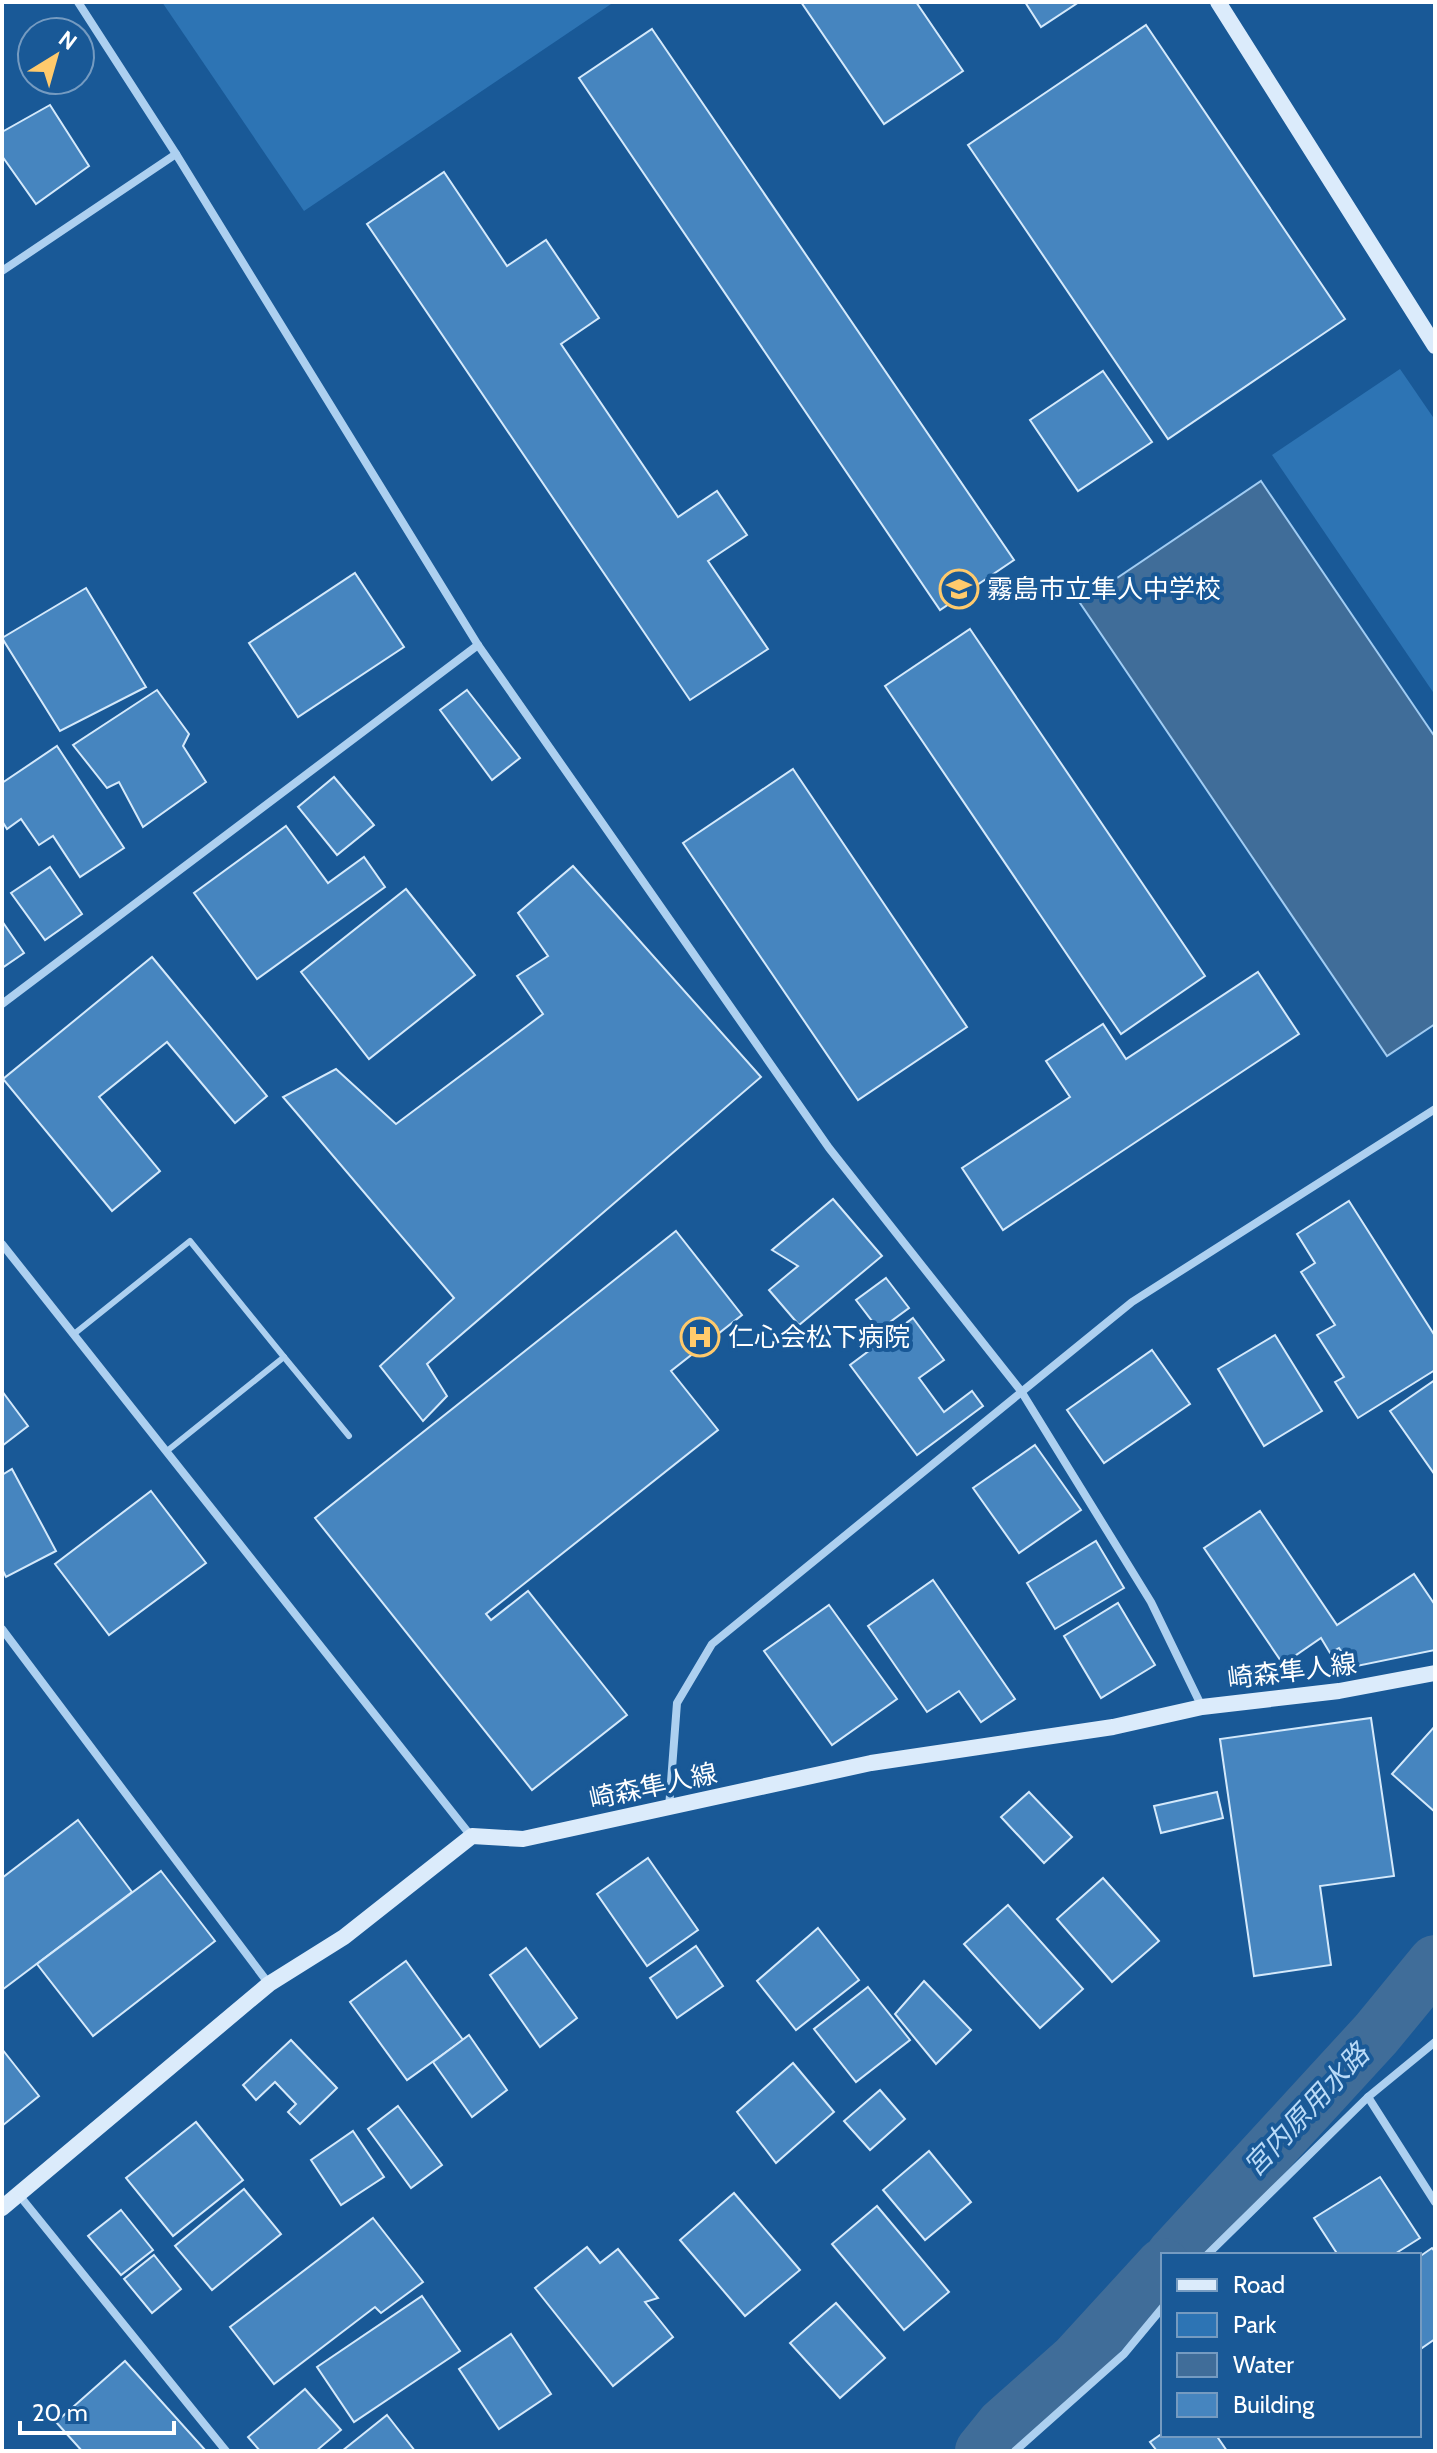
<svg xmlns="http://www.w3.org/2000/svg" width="1437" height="2453" font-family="Cabin,'Noto Sans JP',sans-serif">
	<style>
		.green { fill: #2d74b4 }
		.water { fill: #406d99; stroke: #a0ccf3; stroke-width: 2 }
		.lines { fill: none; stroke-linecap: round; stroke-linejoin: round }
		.canal { stroke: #406d99; stroke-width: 54 }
		.building { fill: #4685bf; stroke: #d4e9fb; stroke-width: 2 }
		.lane { stroke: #add0f0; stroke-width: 6 }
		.street { stroke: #add0f0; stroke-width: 8 }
		.secondary { stroke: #dbebfb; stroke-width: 16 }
		.labels { text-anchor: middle; stroke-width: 8; stroke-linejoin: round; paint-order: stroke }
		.poi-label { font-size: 26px; fill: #fff; stroke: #195997; text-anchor: start }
		.street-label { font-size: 26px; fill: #fff; stroke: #195997 }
		.water-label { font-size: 28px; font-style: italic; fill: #b9daf7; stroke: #195997 }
	</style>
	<rect width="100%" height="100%" fill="#195997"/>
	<g class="green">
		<polygon points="162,2 614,2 304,211"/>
		<polygon points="1400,369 1435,420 1435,695 1272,455"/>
	</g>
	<polygon class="water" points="1261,481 1435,737 1435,1024 1387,1056 1080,603"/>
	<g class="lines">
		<g class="canal">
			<polyline points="1173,2255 1376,2034 1435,1962"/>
			<polyline points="982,2451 1003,2425 1076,2360 1163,2265"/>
		</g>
	</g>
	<g class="building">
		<polygon points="801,2 916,2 963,71 884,124"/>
		<polygon points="1025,2 1079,2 1041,27"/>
		<polygon points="1146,25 1345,319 1168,439 968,145"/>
		<polygon points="652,29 1014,560 940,610 579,78"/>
		<polygon points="50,105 89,166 36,204 2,156 2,132"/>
		<polygon points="444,172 507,266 546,240 599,318 561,344 678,517 717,491 747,535 708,561 768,649 690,700 367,224"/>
		<polygon points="1103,371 1152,442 1078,491 1030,420"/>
		<polygon points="355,573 404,647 298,717 249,643"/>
		<polygon points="86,588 146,687 60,731 2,638"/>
		<polygon points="970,629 1205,976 1121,1034 885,686"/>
		<polygon points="157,690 189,734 183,746 206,782 143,827 119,782 107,788 73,745"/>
		<polygon points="467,690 520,758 492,780 440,710"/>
		<polygon points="57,746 124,848 80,877 53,836 39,845 21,819 7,829 2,821 2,783"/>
		<polygon points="793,769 967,1027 858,1100 683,843"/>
		<polygon points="334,777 374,825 337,855 298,807"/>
		<polygon points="286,826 328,883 364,857 385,887 257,979 194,893"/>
		<polygon points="573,866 761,1077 427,1364 447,1396 423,1421 380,1366 454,1298 283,1097 336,1069 396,1124 543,1014 517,976 548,956 518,913"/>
		<polygon points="50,867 82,914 45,940 11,893"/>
		<polygon points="406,889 475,975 369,1059 301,972"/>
		<polygon points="2,921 24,953 2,968"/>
		<polygon points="152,957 267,1096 235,1123 167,1042 99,1097 160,1171 112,1211 3,1079"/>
		<polygon points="1258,972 1299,1034 1003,1230 962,1168 1070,1097 1046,1061 1103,1024 1126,1059"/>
		<polygon points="833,1199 882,1256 799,1325 769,1290 798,1266 772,1250"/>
		<polygon points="1349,1201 1435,1336 1435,1370 1358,1418 1335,1382 1344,1377 1317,1335 1335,1325 1301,1272 1315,1263 1297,1234"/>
		<polygon points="676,1231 742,1315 671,1371 718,1430 486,1614 491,1620 528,1591 627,1715 532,1790 315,1518"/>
		<polygon points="886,1278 909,1308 879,1330 856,1300"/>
		<polygon points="913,1318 944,1360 919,1378 944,1412 972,1391 983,1406 917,1455 850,1365"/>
		<polygon points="1275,1335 1322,1411 1264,1446 1218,1369"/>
		<polygon points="1152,1350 1190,1404 1104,1463 1067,1410"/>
		<polygon points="1435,1380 1435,1475 1390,1411"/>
		<polygon points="2,1391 28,1426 2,1446"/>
		<polygon points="1035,1445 1081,1510 1019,1553 973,1488"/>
		<polygon points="12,1469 56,1551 6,1577 2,1569 2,1475"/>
		<polygon points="151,1491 206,1563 109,1635 55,1564"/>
		<polygon points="1260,1511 1337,1625 1414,1574 1435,1605 1435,1650 1352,1667 1339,1648 1330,1653 1321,1638 1283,1664 1204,1548"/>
		<polygon points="1096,1541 1124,1588 1055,1629 1027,1583"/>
		<polygon points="933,1580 1015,1699 981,1722 959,1691 927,1712 868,1626"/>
		<polygon points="1118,1603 1155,1665 1101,1698 1064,1636"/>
		<polygon points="829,1605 897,1699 832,1745 764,1651"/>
		<polygon points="1371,1718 1394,1876 1320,1886 1331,1965 1254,1976 1220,1739"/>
		<polygon points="1435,1726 1435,1812 1392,1774"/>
		<polygon points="1029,1792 1072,1837 1044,1863 1001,1817"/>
		<polygon points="1217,1792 1223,1818 1161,1833 1154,1806"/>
		<polygon points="78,1820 132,1892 2,1990 2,1878"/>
		<polygon points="648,1858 698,1930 647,1966 597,1894"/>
		<polygon points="161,1871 215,1941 93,2036 37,1964"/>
		<polygon points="1103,1878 1159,1941 1112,1982 1057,1919"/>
		<polygon points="1008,1905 1083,1989 1040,2028 964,1944"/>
		<polygon points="818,1928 859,1980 796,2030 757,1981"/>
		<polygon points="696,1946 723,1986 677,2018 650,1978"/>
		<polygon points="526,1948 577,2018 540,2047 490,1975"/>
		<polygon points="406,1961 463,2040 407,2080 350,2002"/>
		<polygon points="924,1981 971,2030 936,2064 895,2014"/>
		<polygon points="868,1987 910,2040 856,2082 814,2029"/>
		<polygon points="469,2035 507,2090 472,2117 433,2062"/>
		<polygon points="291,2040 337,2088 300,2124 288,2112 296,2104 275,2082 256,2100 243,2085"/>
		<polygon points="2,2049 39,2096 2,2126"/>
		<polygon points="793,2063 834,2112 776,2163 737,2112"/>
		<polygon points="880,2090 905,2119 870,2150 844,2121"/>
		<polygon points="398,2106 442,2165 411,2188 368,2129"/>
		<polygon points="196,2122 243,2180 173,2236 126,2178"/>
		<polygon points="353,2131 384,2177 341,2205 311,2160"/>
		<polygon points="929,2151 971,2202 925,2240 883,2190"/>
		<polygon points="1380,2177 1420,2238 1393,2255 1338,2255 1314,2218"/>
		<polygon points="244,2189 281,2234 212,2290 175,2246"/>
		<polygon points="734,2193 800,2270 745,2316 680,2240"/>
		<polygon points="877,2206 949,2292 904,2330 832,2244"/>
		<polygon points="121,2210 153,2250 121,2275 88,2236"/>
		<polygon points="373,2218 423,2282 381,2313 375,2307 274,2384 230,2327"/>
		<polygon points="587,2247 600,2263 618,2249 658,2298 645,2302 673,2337 613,2386 535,2288"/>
		<polygon points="1432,2248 1435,2252 1435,2339 1419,2350 1419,2257"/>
		<polygon points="154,2255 181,2289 152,2313 124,2279"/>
		<polygon points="422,2296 460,2351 354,2422 317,2367"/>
		<polygon points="836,2303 885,2358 840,2398 790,2343"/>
		<polygon points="511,2334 551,2394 499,2429 459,2369"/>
		<polygon points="125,2361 206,2451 82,2451 56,2422"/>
		<polygon points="305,2389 341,2430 316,2451 260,2451 248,2437"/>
		<polygon points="387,2415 415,2451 342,2451"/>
		<polygon points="1163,2433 1163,2435 1216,2435 1227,2451 1157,2451 1150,2442"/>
	</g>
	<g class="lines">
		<g class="lane">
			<polyline points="74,1334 190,1241 284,1357 167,1451"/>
			<polyline points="284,1357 349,1436"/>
		</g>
		<g class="street">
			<polyline points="78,2 176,154 478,645 829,1148 1021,1391 1151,1602 1202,1707"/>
			<polyline points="2,271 176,154"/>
			<polyline points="2,1004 478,645"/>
			<polyline points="2,1244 471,1836"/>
			<polyline points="2,1629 269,1984"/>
			<polyline points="669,1808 677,1703 712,1644 1132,1302 1435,1109"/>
			<polyline points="1368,2097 1435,2202"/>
			<polyline points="19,2195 226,2451"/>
			<polyline points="1207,2255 1368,2097 1435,2042"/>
			<polyline points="1015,2451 1124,2354 1163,2307"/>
		</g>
		<g class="secondary">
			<polyline points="1218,2 1435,346"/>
			<polyline points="2,2208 269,1984 344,1937 472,1836 523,1839 871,1763 1113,1727 1202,1707 1339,1691 1435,1673"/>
		</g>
	</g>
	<defs>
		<symbol id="school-ring" viewBox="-11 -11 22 22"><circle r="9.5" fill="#195997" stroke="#ffca6c" stroke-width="1.5"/><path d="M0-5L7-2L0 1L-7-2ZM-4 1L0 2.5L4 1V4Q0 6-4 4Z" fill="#ffca6c"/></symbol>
		<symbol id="hospital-ring" viewBox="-11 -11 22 22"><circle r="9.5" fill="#195997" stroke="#ffca6c" stroke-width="1.5"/><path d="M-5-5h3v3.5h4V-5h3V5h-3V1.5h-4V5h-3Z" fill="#ffca6c"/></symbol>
	</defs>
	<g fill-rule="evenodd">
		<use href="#school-ring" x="937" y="567" width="44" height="44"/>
		<use href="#hospital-ring" x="678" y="1315" width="44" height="44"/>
	</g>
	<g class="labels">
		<g class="poi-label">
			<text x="987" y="598">霧島市立隼人中学校</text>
			<text x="728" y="1346">仁心会松下病院</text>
		</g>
		<g class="street-label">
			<text transform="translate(1292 1671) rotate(-7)" y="9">崎森隼人線</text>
			<text transform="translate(653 1786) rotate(-12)" y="9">崎森隼人線</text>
		</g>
		<g class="water-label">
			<text transform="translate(1306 2110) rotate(-47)" y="10">宮内原用水路</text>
		</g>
	</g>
	<rect width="1437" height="2453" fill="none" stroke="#ffffff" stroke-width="8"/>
	<rect x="1161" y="2253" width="260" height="184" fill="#195997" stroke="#759bc1" stroke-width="2"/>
	<rect x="1177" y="2279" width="40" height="12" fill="#dbebfb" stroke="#759bc1" stroke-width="2"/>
	<text x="1233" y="2293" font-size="24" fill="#ffffff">Road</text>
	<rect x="1177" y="2313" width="40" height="24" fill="#2d74b4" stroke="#759bc1" stroke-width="2"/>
	<text x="1233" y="2333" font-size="24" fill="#ffffff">Park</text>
	<rect x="1177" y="2353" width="40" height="24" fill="#406d99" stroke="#759bc1" stroke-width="2"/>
	<text x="1233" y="2373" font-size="24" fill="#ffffff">Water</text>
	<rect x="1177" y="2393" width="40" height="24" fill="#4685bf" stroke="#759bc1" stroke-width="2"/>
	<text x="1233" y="2413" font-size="24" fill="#ffffff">Building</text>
	<g transform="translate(56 56) rotate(37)"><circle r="38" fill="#195997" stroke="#759bc1" stroke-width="2"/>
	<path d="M0-6L14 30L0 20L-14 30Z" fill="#ffca6c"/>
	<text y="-12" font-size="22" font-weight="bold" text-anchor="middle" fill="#ffffff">N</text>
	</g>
	<path d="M20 2421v12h154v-12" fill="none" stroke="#ffffff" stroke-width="4"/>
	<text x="32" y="2421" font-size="24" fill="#ffffff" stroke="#195997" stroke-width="6" paint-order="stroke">20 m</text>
</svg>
